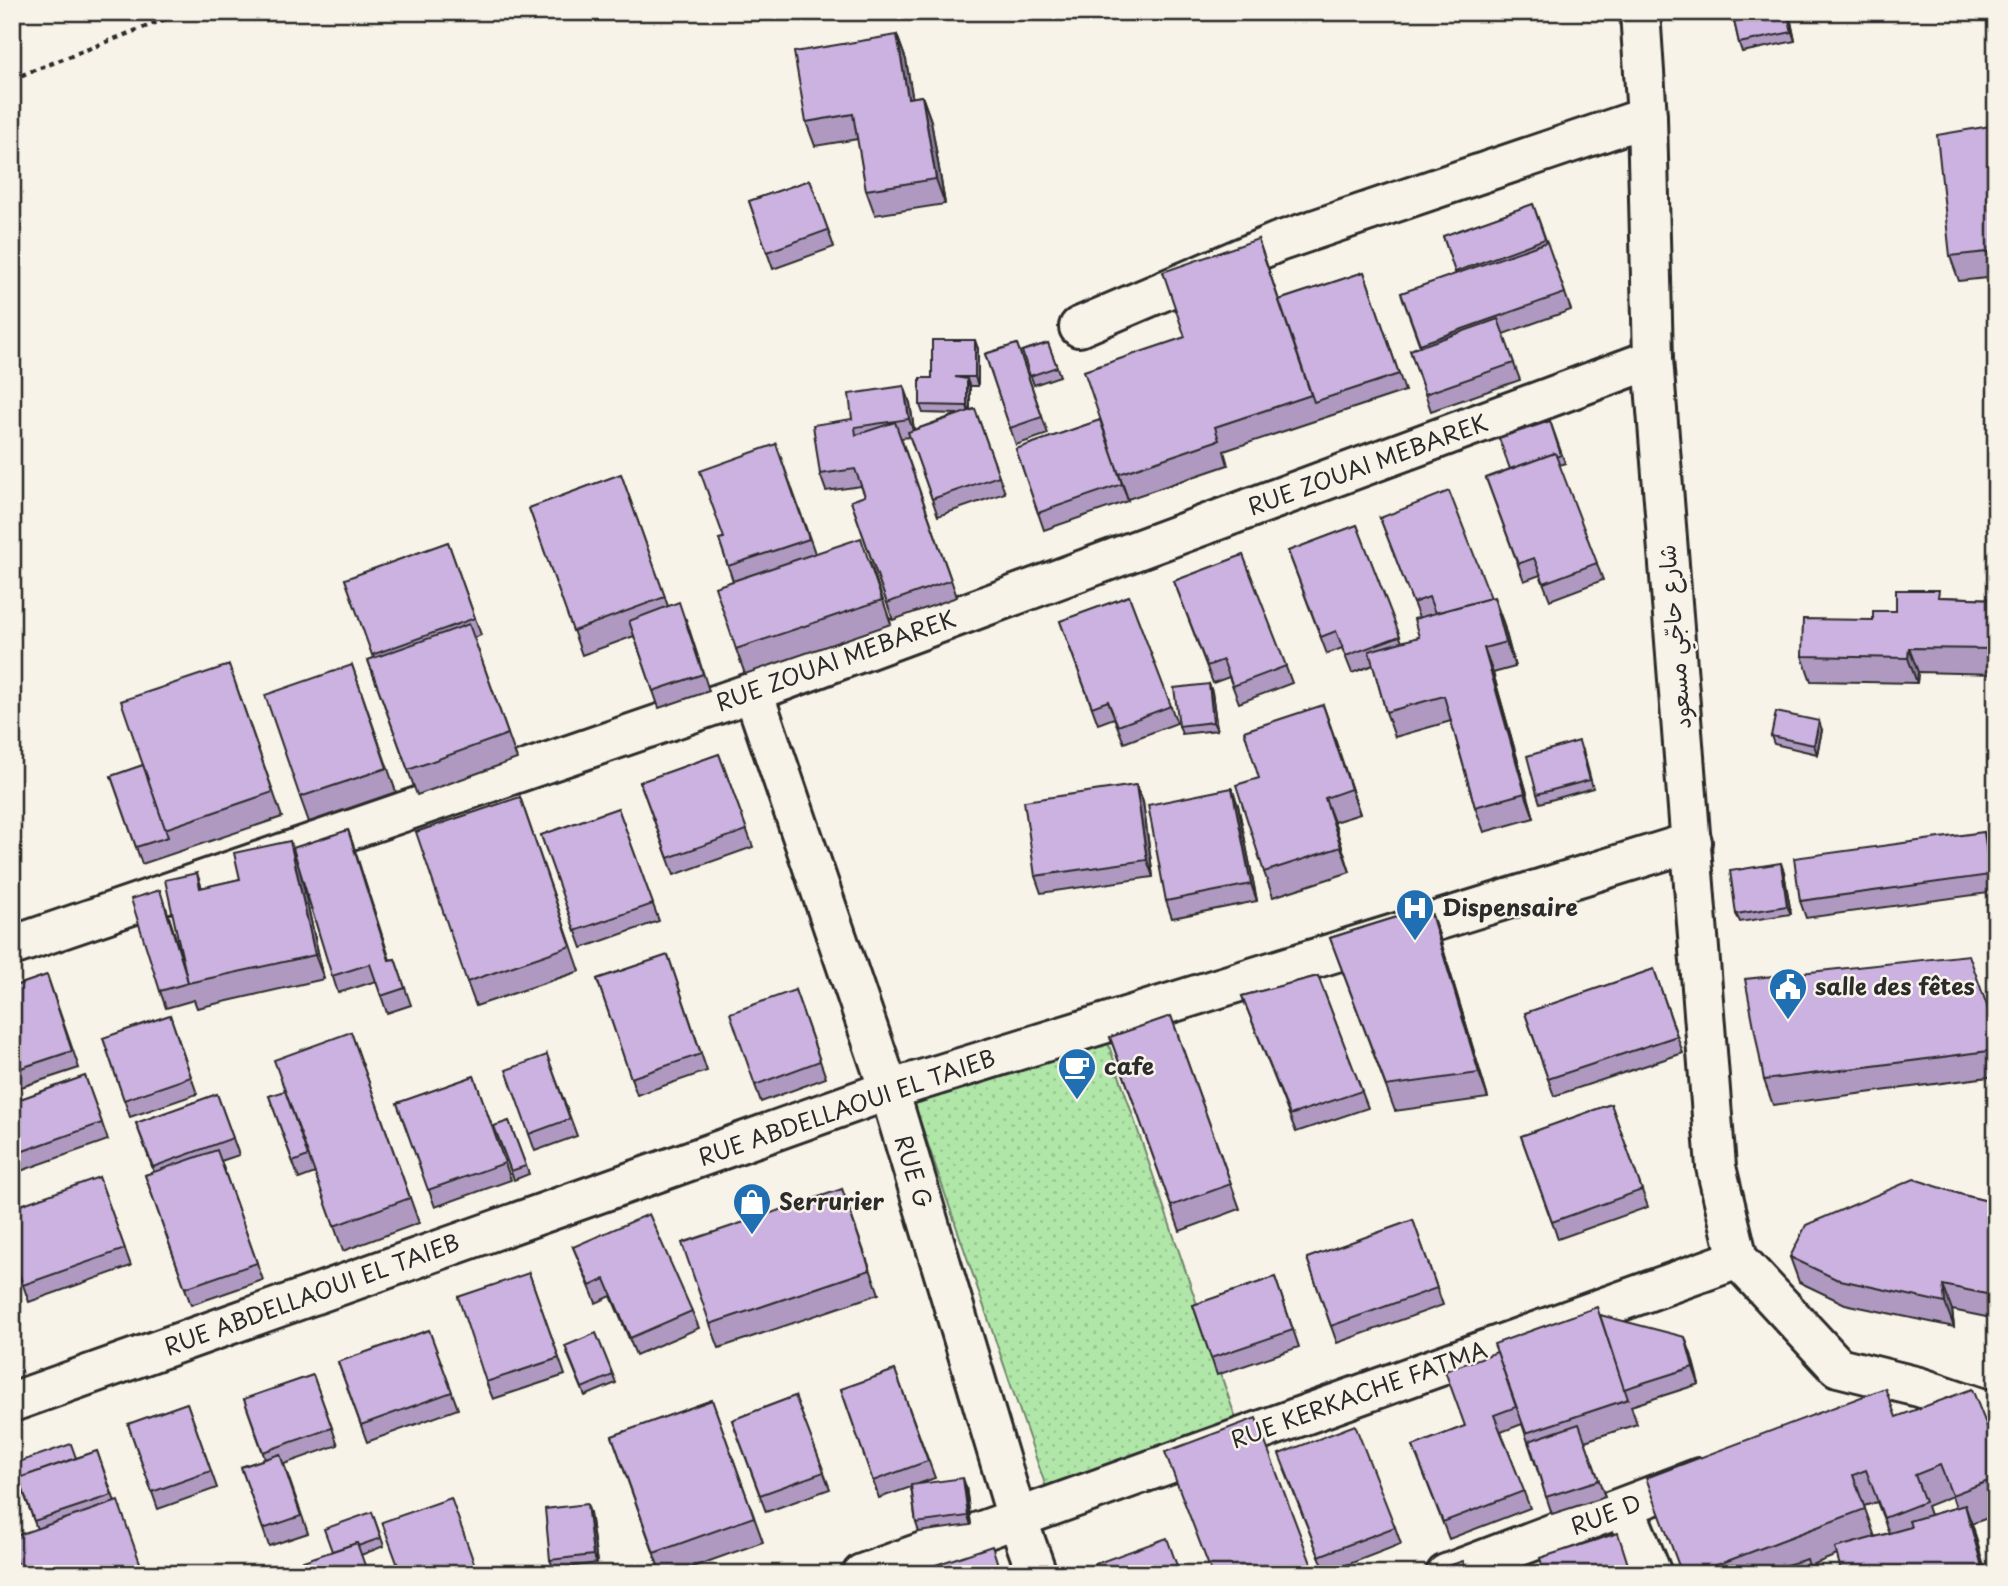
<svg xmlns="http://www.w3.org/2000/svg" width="2008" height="1586" font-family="'Playpen Sans','Playpen Sans Arabic',sans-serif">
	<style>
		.grass { fill: url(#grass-dots); stroke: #6e886a; stroke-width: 2 }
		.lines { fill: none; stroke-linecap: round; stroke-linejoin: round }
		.street-casing { stroke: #2b2b2b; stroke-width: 44 }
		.secondary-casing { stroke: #2b2b2b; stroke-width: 44 }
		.path { stroke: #2b2b2b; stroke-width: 4.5; stroke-dasharray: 5 5; stroke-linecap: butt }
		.street { stroke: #f7f3e8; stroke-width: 38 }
		.secondary { stroke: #f7f3e8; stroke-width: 38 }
		.wall { fill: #af99c1; stroke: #2b2b2b; stroke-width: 2; fill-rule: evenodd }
		.shaded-wall { fill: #8e7d9d; stroke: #2b2b2b; stroke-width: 2 }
		.building { fill: #cbb2e0; stroke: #2b2b2b; stroke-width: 2 }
		.labels { text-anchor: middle; stroke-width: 5; stroke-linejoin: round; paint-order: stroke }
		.street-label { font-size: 23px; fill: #2b2b2b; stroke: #f7f3e8 }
		.poi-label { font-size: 23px; font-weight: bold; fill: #2b2b2b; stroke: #f7f3e8; text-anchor: start }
	</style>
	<defs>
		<pattern id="grass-dots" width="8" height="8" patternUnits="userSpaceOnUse" patternTransform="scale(1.75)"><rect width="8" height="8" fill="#b1e6a9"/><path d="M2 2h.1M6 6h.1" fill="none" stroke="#98c592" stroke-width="1.8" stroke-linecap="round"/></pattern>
	</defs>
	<rect width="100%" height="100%" fill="#f7f3e8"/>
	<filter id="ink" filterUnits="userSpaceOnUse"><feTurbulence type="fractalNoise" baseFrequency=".0143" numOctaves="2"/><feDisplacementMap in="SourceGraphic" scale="14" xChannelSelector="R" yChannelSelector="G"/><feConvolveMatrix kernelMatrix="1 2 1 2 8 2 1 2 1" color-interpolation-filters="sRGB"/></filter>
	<g filter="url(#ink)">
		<polygon class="grass" points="1105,1034 1238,1425 1047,1490 910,1092"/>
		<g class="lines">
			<defs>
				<g id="street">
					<polyline points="1079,327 1278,242 1647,117"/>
					<polyline points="753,692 889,1090 1017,1518 1037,1574"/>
					<polyline points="12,946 753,692 1653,359"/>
					<polyline points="1625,1508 1652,1574"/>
					<polyline points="862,1574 1738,1259"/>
					<polyline points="1446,1574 1699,1478"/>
				</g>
				<g id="secondary">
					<polyline points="1640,12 1647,117 1653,359 1716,1167 1738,1259 1838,1367 1919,1387 1996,1413"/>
					<polyline points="12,1402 889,1090 1692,842"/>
				</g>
			</defs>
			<use href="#street" class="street-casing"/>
			<use href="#secondary" class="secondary-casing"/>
			<polyline class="path" points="12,79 183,12"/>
			<use href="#street" class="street"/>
			<use href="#secondary" class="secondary"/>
		</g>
		<g class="wall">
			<polygon points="1732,12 1789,12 1795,41 1742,52 1739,43"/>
			<polygon points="897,35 906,60 912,98 922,96 931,121 945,204 875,215 866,190 858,139 815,146 806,122"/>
			<polygon points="1996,125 1996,277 1959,281 1950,256"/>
			<polygon points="810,180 834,247 773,269 749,201"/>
			<polygon points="1533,204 1571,310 1503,334 1520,380 1431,411 1410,350 1420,346 1401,293 1456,274 1443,236"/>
			<polygon points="1258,239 1279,300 1364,272 1405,391 1224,451 1228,465 1128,499 1119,474 1185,337"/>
			<polygon points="1048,343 1060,376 1034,385 1022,351"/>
			<polygon points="1017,344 1048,434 1016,445 985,354"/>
			<polygon points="978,349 978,386 970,386 970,410 975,409 1005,493 938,516 910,437 901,438 957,597 893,620 851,501 865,496 861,486 826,491 820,474 852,419 904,386 910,403 914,430 958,414 923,413 920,405"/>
			<polygon points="1100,420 1128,501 1044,530 1016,449"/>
			<polygon points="1550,421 1565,463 1559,465 1603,580 1550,600 1540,575 1524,581 1486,478 1510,469"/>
			<polygon points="776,444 815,553 870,562 891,624 745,674 736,649 733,581 719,539 724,538"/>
			<polygon points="621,474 668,606 686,619 709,691 659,708 634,636 582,655 529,508"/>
			<polygon points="1380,518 1491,598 1503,622 1515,667 1493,673 1534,818 1484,832 1475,807 1451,721 1395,737 1386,712 1373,665 1352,673 1342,648 1327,654 1288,551 1357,525 1402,642 1419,637 1419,618"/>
			<polygon points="448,542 481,635 474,638 517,759 417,795 368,660 374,658 345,579"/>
			<polygon points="1243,555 1292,683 1239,703 1229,677 1213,683 1174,581"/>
			<polygon points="1129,596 1177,723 1124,743 1114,718 1098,724 1060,621"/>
			<polygon points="1942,597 1996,599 1996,674 1918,672 1917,683 1811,681 1802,656 1873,620 1896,611"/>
			<polygon points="229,665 282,817 142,864 111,776 143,765"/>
			<polygon points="352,665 396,792 309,822 300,797"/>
			<polygon points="1209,684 1212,692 1217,730 1182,734 1179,726"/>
			<polygon points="1323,705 1360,814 1334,822 1350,872 1273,897 1264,872 1259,778"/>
			<polygon points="1822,730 1817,754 1774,744 1771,736"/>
			<polygon points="1583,750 1593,788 1540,803 1537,794"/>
			<polygon points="719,754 753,847 674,875 640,782"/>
			<polygon points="1136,785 1143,802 1153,877 1041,893 1035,876"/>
			<polygon points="520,797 580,971 476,1006 467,982"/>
			<polygon points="1238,805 1257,901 1172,918 1166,901"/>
			<polygon points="618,808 659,921 582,948 541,835"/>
			<polygon points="348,830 390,960 395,959 411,1005 387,1013 376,981 338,993 301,876 324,979 197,1008 194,1000 166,1008 160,991 166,907 184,964 197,873 202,888 240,879 293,851"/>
			<polygon points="1984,832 1990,849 1996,892 1806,918 1800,901"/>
			<polygon points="1784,872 1791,914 1740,922 1736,914"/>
			<polygon points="1429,907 1438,932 1488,1098 1395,1111 1330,938"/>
			<polygon points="668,955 707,1071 637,1095 597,979"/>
			<polygon points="1654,969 1683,1053 1554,1096 1525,1013"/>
			<polygon points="47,975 79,1068 12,1090 12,987"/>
			<polygon points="1318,976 1368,1108 1296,1132 1242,996"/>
			<polygon points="795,990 826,1078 761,1102 755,1085"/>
			<polygon points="170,1015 197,1094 130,1117 103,1038"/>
			<polygon points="1171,1016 1240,1209 1180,1231 1110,1037"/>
			<polygon points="1996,1030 1996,1076 1773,1105 1764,1080"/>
			<polygon points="351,1032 419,1223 343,1251 315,1173 299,1179 269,1096 285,1091"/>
			<polygon points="547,1055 577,1136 535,1151 529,1134"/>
			<polygon points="85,1076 108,1140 15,1173 12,1165 12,1102"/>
			<polygon points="474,1076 511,1180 435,1207 397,1103"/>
			<polygon points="217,1094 239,1155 221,1161 263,1280 191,1305 145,1175 154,1172 136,1123"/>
			<polygon points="1611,1104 1648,1207 1558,1239 1521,1136"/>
			<polygon points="509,1121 529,1174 514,1180 494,1126"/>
			<polygon points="99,1177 131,1266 29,1302 12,1254"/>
			<polygon points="842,1189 879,1294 719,1348 710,1324"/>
			<polygon points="1963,1195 1996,1203 1996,1319 1952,1310 1954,1327 1845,1304 1799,1282 1790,1257"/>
			<polygon points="1413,1220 1443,1305 1337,1343 1307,1258"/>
			<polygon points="573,1247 692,1311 699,1328 636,1355 611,1296 596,1303"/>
			<polygon points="529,1273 565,1375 493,1399 486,1382"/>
			<polygon points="1275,1277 1299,1347 1217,1375 1193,1305"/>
			<polygon points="1600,1315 1691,1354 1699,1384 1631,1406 1637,1424 1585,1441 1605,1497 1552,1514 1522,1424 1501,1432 1530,1508 1449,1539 1413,1446 1465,1426"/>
			<polygon points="429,1330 458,1409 367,1442 338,1362"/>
			<polygon points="568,1355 613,1375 616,1383 585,1396"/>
			<polygon points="895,1370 935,1478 918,1484 966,1487 971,1525 919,1532 916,1523 911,1487 879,1498 841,1389"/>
			<polygon points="313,1375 338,1445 284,1464 308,1533 269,1546 241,1467 265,1459 244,1399"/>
			<polygon points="795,1396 830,1489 766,1512 732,1420"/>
			<polygon points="712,1400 763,1542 673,1574 661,1574 612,1436"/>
			<polygon points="187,1403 217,1488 158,1509 128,1424"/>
			<path d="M 1896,1417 L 1996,1449 L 1996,1515 L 1971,1524 L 1974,1530 L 1837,1555 L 1809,1566 L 1812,1574 L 1681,1574 ZM 1952,1496 L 1956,1508 L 1930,1515 L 1927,1506 ZM 1877,1502 L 1889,1533 L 1875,1537 L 1864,1506 Z"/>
			<polygon points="97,1451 115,1502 37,1529 13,1464 76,1458"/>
			<polygon points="1285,1471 1395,1527 1401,1544 1326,1573"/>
			<polygon points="372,1512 384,1546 361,1555 332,1551"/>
			<polygon points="590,1513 597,1563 554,1569 550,1560"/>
		</g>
		<g class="shaded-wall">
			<polygon points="1787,12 1789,12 1795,41 1792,32"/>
			<polygon points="897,35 906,60 917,123 908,98"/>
			<polygon points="922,96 931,121 945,204 936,179"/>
			<polygon points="975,340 978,349 978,386 975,377"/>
			<polygon points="967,379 970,388 970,415 967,406"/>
			<polygon points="904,386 910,403 915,436 909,419"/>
			<polygon points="1494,597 1503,622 1515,667 1506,642"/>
			<polygon points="1484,648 1493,673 1534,818 1525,793"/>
			<polygon points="1909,648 1918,672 1917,683 1908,658"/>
			<polygon points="1209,684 1212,692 1217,730 1213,722"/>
			<polygon points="1323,705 1332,730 1360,814 1351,789"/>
			<polygon points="1819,721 1822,730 1817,754 1814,745"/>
			<polygon points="1136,785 1143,802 1153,877 1147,860"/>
			<polygon points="1232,788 1238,805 1257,901 1251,884"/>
			<polygon points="1325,798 1334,822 1350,872 1341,847"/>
			<polygon points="348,830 354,847 395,977 389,960"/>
			<polygon points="1984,832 1990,849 1996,890 1990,875"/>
			<polygon points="290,841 299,866 324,979 315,955"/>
			<polygon points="1781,863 1784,872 1791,914 1787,906"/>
			<polygon points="1429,907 1438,932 1488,1098 1479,1073"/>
			<polygon points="1943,1285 1952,1310 1954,1327 1945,1303"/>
			<polygon points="1685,1337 1691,1354 1699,1384 1693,1367"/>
			<polygon points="963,1478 966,1487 971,1525 968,1516"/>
			<polygon points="587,1504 590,1513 597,1563 593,1555"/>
			<polygon points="1965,1505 1974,1530 1986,1574 1984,1574"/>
		</g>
		<g class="building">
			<polygon points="1732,12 1787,12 1792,32 1739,43"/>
			<polygon points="897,35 908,98 922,96 936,179 866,190 853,114 806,122 794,52"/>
			<polygon points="1996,125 1996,251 1950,256 1937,135"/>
			<polygon points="810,180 828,230 767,252 749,201"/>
			<polygon points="1533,204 1545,239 1455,272 1443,236"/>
			<polygon points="1258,239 1311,395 1215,427 1219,440 1119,474 1084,371 1185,337 1163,272"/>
			<polygon points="1547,242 1565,293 1420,344 1401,293"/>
			<polygon points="1364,272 1399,374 1314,402 1279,300"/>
			<polygon points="1498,319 1514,363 1425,394 1410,350"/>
			<polygon points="932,340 975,340 975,377 955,377 967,379 967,406 920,405 920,378 932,378"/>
			<polygon points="1048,343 1057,367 1030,376 1022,351"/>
			<polygon points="1017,344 1042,417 1010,428 985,354"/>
			<polygon points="904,386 909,419 855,427 856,435 895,422 951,580 887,603 851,501 865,496 855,469 820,474 813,425 852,419 849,394"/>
			<polygon points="975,409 999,476 932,499 908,432"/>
			<polygon points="1100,420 1122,484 1038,513 1016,449"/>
			<polygon points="1550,421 1561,455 1556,457 1555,453 1510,469 1499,438"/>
			<polygon points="776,444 809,539 728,566 719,539 724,538 700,471"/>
			<polygon points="1555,453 1597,563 1544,583 1534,558 1518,564 1486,478"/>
			<polygon points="621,474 665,597 573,631 529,508"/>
			<polygon points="1449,491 1491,598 1435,613 1429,597 1413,603 1380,518"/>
			<polygon points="1357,525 1400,636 1346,656 1336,631 1321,637 1288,551"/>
			<polygon points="861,538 882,600 736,649 715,587"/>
			<polygon points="448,542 475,618 372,655 345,579"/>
			<polygon points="1243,555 1286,666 1233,686 1223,660 1207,666 1174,581"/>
			<polygon points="1896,590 1939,590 1938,597 1996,599 1996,649 1909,648 1908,658 1802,656 1803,619 1873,620 1873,611 1896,611"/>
			<polygon points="1129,596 1171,706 1118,726 1108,701 1092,707 1060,621"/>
			<polygon points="1494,597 1506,642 1484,648 1525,793 1475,807 1444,696 1386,712 1369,651 1419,637 1414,619"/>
			<polygon points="679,602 703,674 653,691 629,621"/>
			<polygon points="469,624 508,734 408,770 368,660"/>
			<polygon points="229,665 273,792 165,829 121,701"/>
			<polygon points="352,665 387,768 300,797 265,695"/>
			<polygon points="1209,684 1213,722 1179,726 1174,688"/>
			<polygon points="1323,705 1351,789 1325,798 1341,847 1264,872 1236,785 1259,778 1244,731"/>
			<polygon points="1776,712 1819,721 1814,745 1771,736"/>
			<polygon points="1579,741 1590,780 1537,794 1527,756"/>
			<polygon points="719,754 747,830 668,858 640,782"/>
			<polygon points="143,765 168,837 136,847 111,776"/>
			<polygon points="1136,785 1147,860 1035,876 1024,801"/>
			<polygon points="1232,788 1251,884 1166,901 1148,805"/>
			<polygon points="520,797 571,946 467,982 416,832"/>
			<polygon points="618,808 653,904 575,931 541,835"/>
			<polygon points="348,830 389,960 395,959 405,988 381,996 370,964 332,976 293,848"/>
			<polygon points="1984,832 1990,875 1800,901 1794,858"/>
			<polygon points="290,841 315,955 188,983 165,880 197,873 200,888 240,879 234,853"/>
			<polygon points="1781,863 1787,906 1736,914 1730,871"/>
			<polygon points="160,890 185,971 188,983 160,991 131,899"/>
			<polygon points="1429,907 1479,1073 1386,1086 1330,938"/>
			<polygon points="668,955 701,1054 631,1078 597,979"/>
			<polygon points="1969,955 1996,1031 1996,1050 1764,1080 1745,979"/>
			<polygon points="1654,969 1677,1036 1548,1079 1525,1013"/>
			<polygon points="47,975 72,1051 12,1071 12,987"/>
			<polygon points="1318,976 1362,1091 1290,1115 1242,996"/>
			<polygon points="795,990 820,1061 755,1085 730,1013"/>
			<polygon points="170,1015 191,1077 124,1100 103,1038"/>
			<polygon points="1171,1016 1231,1184 1171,1206 1110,1037"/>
			<polygon points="351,1032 410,1198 334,1226 274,1060"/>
			<polygon points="547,1055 570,1119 529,1134 506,1070"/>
			<polygon points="85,1076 102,1123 12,1155 12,1102"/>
			<polygon points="474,1076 505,1163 428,1190 397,1103"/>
			<polygon points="285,1091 308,1156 293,1162 269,1096"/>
			<polygon points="217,1094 233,1138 153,1167 136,1123"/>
			<polygon points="1611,1104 1642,1190 1552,1222 1521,1136"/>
			<polygon points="509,1121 526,1166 511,1171 494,1126"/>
			<polygon points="217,1150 257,1263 185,1288 145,1175"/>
			<polygon points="99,1177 125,1249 23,1285 12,1254 12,1208"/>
			<polygon points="1914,1179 1963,1195 1996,1203 1996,1296 1943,1285 1945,1303 1836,1279 1790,1257 1806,1225"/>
			<polygon points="842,1189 870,1270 710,1324 682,1243"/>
			<polygon points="649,1214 692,1311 630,1338 605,1279 590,1286 573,1247"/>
			<polygon points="1413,1220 1437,1288 1331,1326 1307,1258"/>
			<polygon points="529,1273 559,1358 486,1382 458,1297"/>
			<polygon points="1275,1277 1293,1330 1211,1358 1193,1305"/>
			<polygon points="1597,1307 1628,1399 1526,1433 1494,1344"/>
			<polygon points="1600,1315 1685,1337 1693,1367 1624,1389"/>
			<polygon points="429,1330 452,1392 361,1425 338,1362"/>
			<polygon points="596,1333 613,1375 582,1388 565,1346"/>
			<polygon points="1497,1352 1516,1407 1494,1415 1524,1491 1443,1522 1413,1446 1465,1426 1445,1371"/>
			<polygon points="895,1370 928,1461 873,1481 841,1389"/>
			<polygon points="313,1375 332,1428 263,1452 244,1399"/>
			<polygon points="1885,1388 1896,1417 1972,1389 1996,1449 1996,1478 1952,1495 1940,1465 1915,1475 1925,1502 1884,1518 1866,1470 1853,1475 1865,1509 1693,1574 1682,1574 1646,1478"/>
			<polygon points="795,1396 824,1472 760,1495 732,1420"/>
			<polygon points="712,1400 754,1517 654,1553 612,1436"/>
			<polygon points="187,1403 211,1471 152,1492 128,1424"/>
			<polygon points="1256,1418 1315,1574 1212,1574 1165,1452"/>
			<polygon points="1579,1424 1599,1480 1546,1497 1529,1441"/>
			<polygon points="1355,1425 1395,1527 1319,1556 1279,1454"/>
			<polygon points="71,1444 76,1458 19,1478 22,1486 21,1486 13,1464"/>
			<polygon points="97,1451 112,1495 34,1521 19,1478"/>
			<polygon points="280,1454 301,1516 263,1529 241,1467"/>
			<polygon points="963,1478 968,1516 916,1523 911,1485"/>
			<polygon points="451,1498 478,1574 401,1574 382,1522"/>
			<polygon points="118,1501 144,1574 21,1574 12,1549 12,1537"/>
			<polygon points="587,1504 593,1555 550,1560 545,1509"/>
			<polygon points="1965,1505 1984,1574 1842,1574 1835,1548 1911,1527 1909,1521"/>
			<polygon points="372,1512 381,1538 358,1546 357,1543 332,1551 324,1529"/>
			<polygon points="1618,1533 1631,1574 1545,1574 1540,1558"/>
			<polygon points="1167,1538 1180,1574 1098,1574 1095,1564"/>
			<polygon points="357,1543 368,1574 288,1574 285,1567"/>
			<polygon points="992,1546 1001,1574 909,1574"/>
			<polygon points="1807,1559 1811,1574 1755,1574"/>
			<polygon points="1463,1561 1467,1574 1424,1574"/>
			<polygon points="868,1570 870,1574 857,1574"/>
		</g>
	</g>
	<defs>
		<symbol id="hospital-pin" viewBox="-11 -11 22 30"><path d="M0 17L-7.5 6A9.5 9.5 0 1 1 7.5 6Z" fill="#1f6fb2" stroke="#f7f3e8"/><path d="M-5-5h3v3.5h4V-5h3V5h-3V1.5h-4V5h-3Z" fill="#fff"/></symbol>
		<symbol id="civic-pin" viewBox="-11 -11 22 30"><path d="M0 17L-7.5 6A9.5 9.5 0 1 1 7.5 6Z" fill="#1f6fb2" stroke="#f7f3e8"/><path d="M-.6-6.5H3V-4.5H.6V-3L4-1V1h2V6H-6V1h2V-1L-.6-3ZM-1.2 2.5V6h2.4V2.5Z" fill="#fff"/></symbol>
		<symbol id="cafe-pin" viewBox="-11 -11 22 30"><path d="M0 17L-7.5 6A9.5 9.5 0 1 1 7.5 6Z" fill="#1f6fb2" stroke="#f7f3e8"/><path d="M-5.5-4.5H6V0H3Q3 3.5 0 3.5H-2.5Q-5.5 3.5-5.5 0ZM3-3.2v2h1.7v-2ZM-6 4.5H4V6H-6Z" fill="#fff"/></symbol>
		<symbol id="shop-pin" viewBox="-11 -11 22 30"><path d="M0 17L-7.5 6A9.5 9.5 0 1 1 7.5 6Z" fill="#1f6fb2" stroke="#f7f3e8"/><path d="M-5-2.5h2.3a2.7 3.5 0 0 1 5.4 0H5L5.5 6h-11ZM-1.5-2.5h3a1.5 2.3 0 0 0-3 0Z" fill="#fff"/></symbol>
	</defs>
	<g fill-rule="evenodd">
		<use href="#hospital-pin" x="1393" y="886" width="44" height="60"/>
		<use href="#civic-pin" x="1766" y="965" width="44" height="60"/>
		<use href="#cafe-pin" x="1055" y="1045" width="44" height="60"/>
		<use href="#shop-pin" x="730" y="1180" width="44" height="60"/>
	</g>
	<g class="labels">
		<g class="street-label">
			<text transform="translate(1368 465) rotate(-20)" y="8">RUE ZOUAI MEBAREK</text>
			<text transform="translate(1675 637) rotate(-95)" y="8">شارع حاجّي مسعود</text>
			<text transform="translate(836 661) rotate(-20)" y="8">RUE ZOUAI MEBAREK</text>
			<text transform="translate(847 1108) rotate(-19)" y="8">RUE ABDELLAOUI EL TAIEB</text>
			<text transform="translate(913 1172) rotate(73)" y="8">RUE G</text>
			<text transform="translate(312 1295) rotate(-20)" y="8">RUE ABDELLAOUI EL TAIEB</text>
			<text transform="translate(1359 1395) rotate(-20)" y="8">RUE KERKACHE FATMA</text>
			<text transform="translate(1606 1515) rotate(-21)" y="8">RUE D</text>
		</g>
		<g class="poi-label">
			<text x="1442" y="916">Dispensaire</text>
			<text x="1815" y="995">salle des fêtes</text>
			<text x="1104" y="1075">cafe</text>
			<text x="779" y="1210">Serrurier</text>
		</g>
	</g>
	<rect width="2008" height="1586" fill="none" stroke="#f7f3e8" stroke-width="42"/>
	<rect x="21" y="21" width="1966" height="1544" fill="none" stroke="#2b2b2b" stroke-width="2.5" filter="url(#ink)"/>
</svg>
